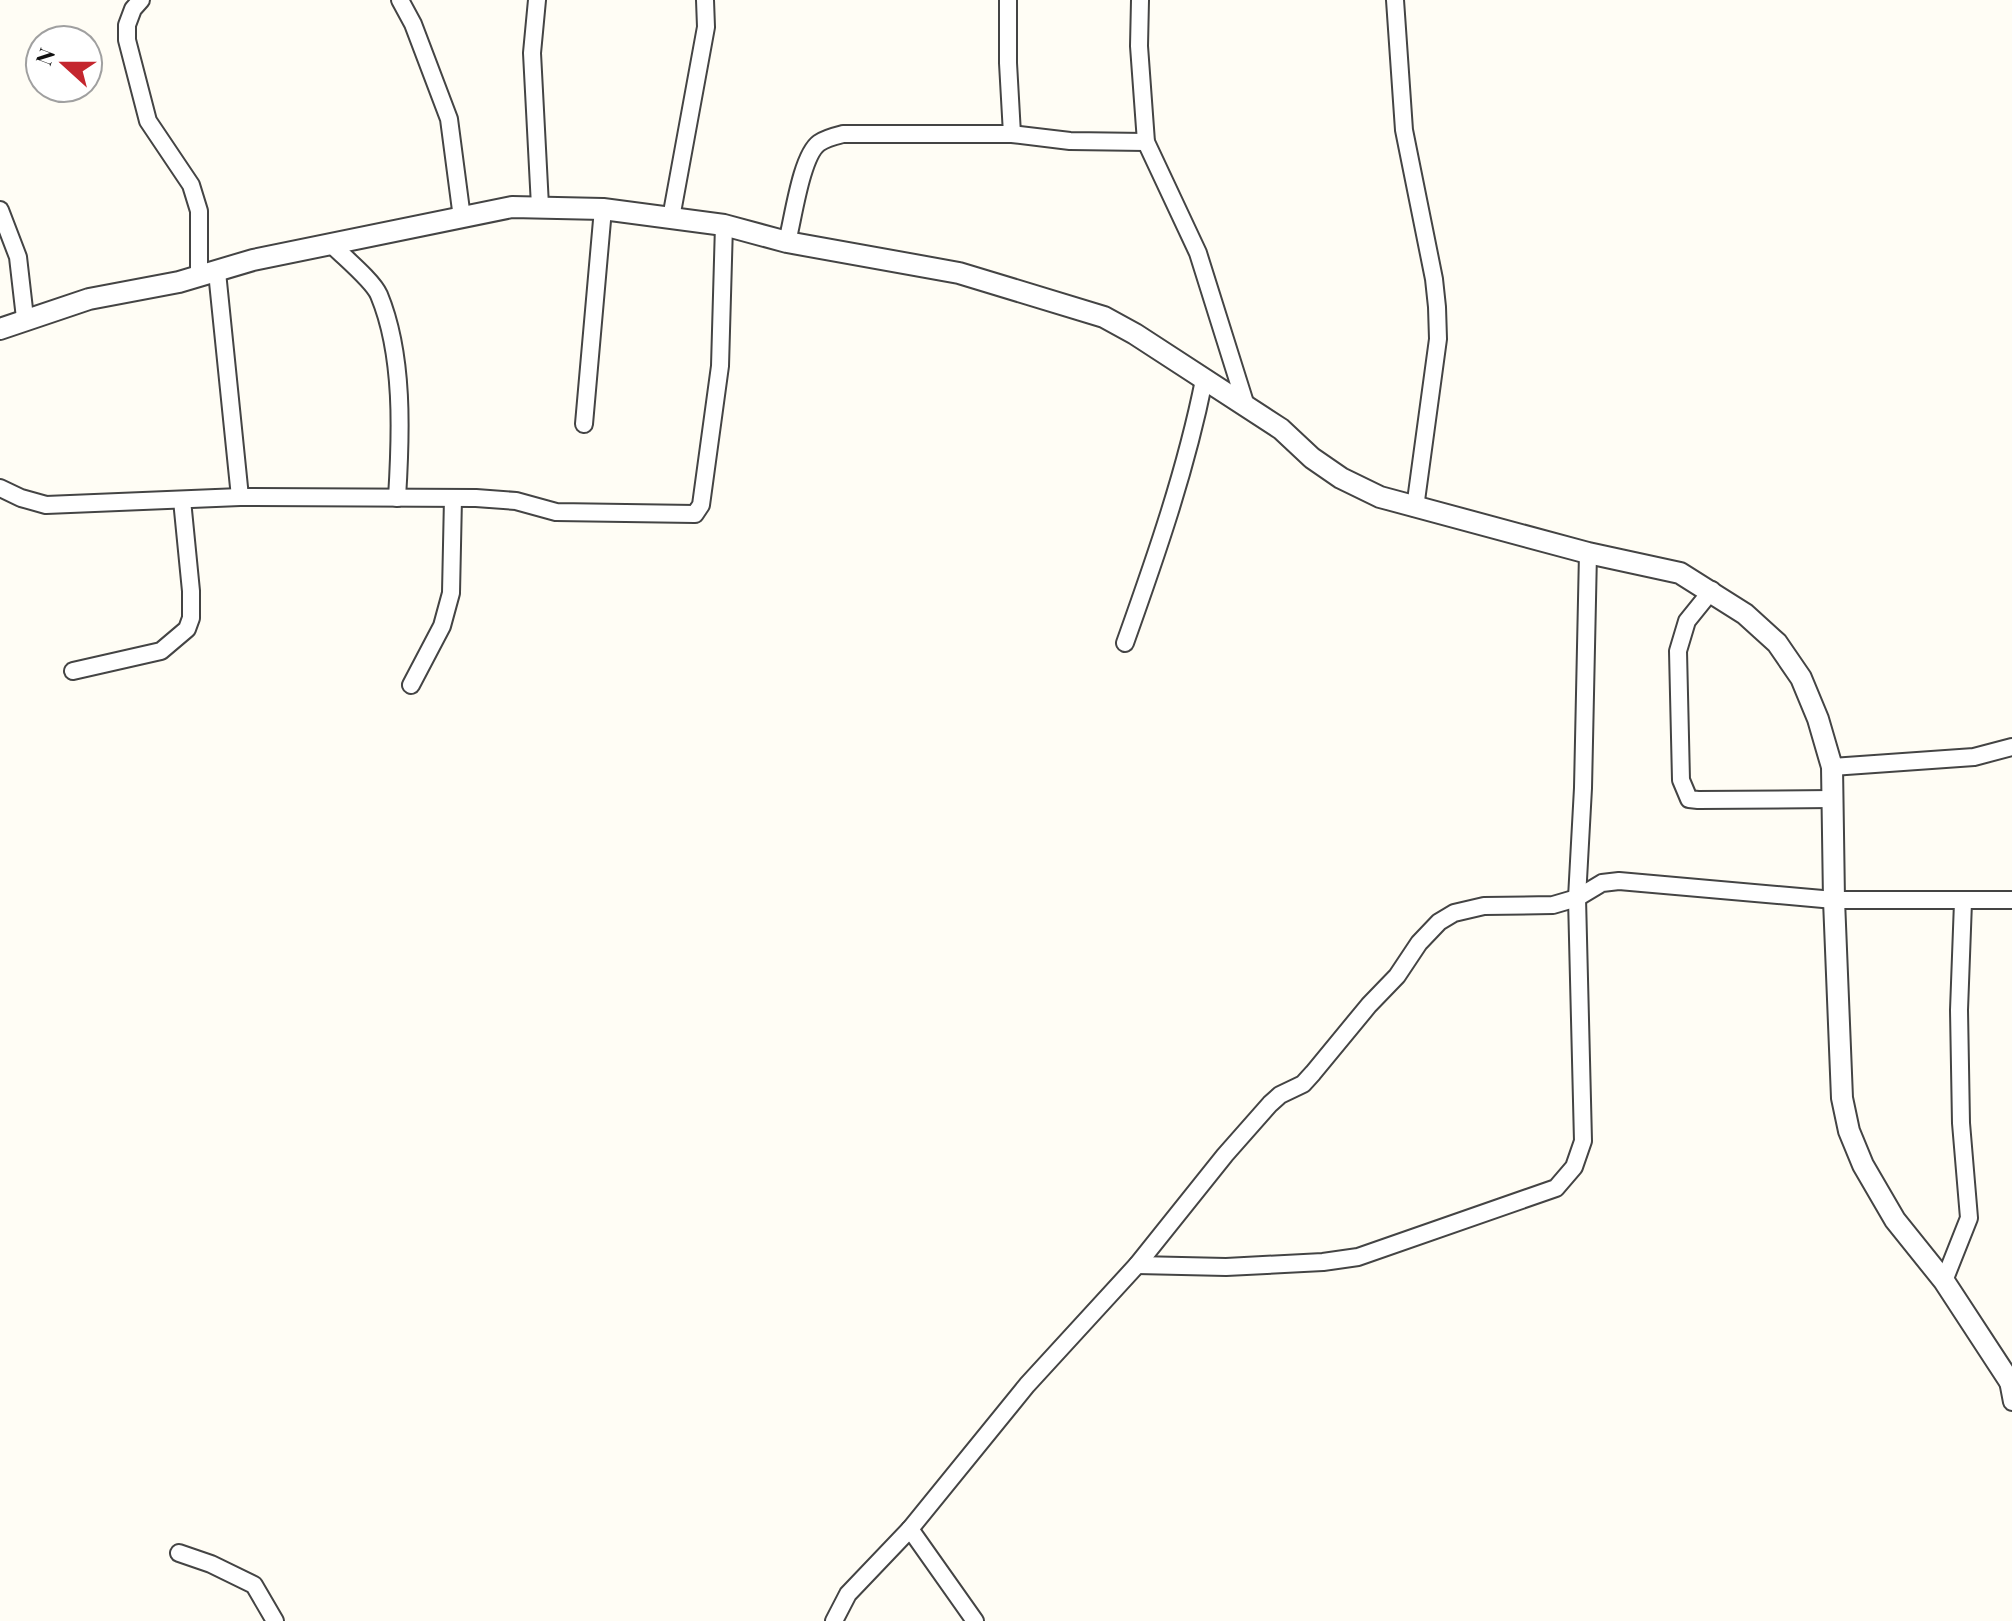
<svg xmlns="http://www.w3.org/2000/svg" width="2012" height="1621" font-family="'Playfair Display',serif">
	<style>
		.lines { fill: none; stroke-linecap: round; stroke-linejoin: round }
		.minor-casing { stroke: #444; stroke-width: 20 }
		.tertiary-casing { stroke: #444; stroke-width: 24 }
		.minor { stroke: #fff; stroke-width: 16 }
		.tertiary { stroke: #fff; stroke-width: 20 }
	</style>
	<rect width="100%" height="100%" fill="#fffdf5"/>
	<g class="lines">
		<defs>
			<g id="minor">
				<polyline points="141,0 133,9 127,25 127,40 148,121 191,185 199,211 199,276"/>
				<polyline points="400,0 413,24 449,119 462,218"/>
				<polyline points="537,0 532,53 540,206"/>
				<polyline points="1008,0 1008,63 1012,134"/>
				<polyline points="1140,0 1139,46 1146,142 1198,253 1246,406"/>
				<polyline points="1395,0 1404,130 1434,279 1437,307 1438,339 1415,508"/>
				<polyline points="0,210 18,257 25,318"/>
				<polyline points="671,218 706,27 705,0"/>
				<path d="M 787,242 C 793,220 801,156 819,143 C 826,138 835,136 843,134 L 1012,134 L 1070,141 L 1146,142"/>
				<path d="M 333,246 C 345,258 373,281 379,295 C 404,355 401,434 397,498"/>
				<polyline points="217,272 240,497"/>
				<polyline points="584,424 603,209"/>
				<polyline points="0,488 21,498 46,505 240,497 476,498 516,501 556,512 695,514 701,505 720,366 724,225"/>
				<polyline points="1712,590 1687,621 1678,651 1681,780 1689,799 1698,800 1833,799"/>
				<path d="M 1125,643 C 1156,556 1186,470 1204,380"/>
				<polyline points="73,671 161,651 187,629 191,618 191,591 182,500"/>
				<polyline points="411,685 442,626 451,593 453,498"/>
				<polyline points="1832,767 1974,757 2012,747"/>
				<polyline points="1137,1265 1226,1267 1323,1262 1358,1257 1556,1188 1574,1167 1583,1141 1577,898 1583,788 1588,553"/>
				<polyline points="1944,1281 1969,1218 1961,1123 1959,1010 1963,902"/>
				<polyline points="2008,1381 2012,1402"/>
				<polyline points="910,1529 975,1621"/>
				<polyline points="179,1553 211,1564 254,1585 275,1621"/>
				<polyline points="834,1621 848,1594 910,1529 1027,1385 1137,1265 1225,1155 1270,1104 1280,1095 1303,1084 1313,1073 1369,1005 1397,976 1419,943 1439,922 1454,913 1484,906 1553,905 1577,898 1602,883 1619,881 1834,900 2012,900"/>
			</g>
			<polyline id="tertiary" points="0,329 89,299 179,282 253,260 512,207 603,209 724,225 787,242 959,273 1104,317 1135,334 1281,429 1312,458 1341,478 1380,497 1588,553 1680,573 1745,614 1777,643 1801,678 1818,719 1832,767 1834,900 1842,1098 1849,1131 1863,1165 1895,1220 1944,1281 2012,1385"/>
		</defs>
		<use href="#minor" class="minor-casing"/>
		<use href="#tertiary" class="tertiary-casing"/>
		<use href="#minor" class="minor"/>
		<use href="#tertiary" class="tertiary"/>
	</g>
	<g transform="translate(64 64) rotate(291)"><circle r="38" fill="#ffffff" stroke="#a0a0a0" stroke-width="2"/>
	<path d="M0-6L14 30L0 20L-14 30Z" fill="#c4262e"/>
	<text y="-12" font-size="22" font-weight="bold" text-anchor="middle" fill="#111111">N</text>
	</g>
</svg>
